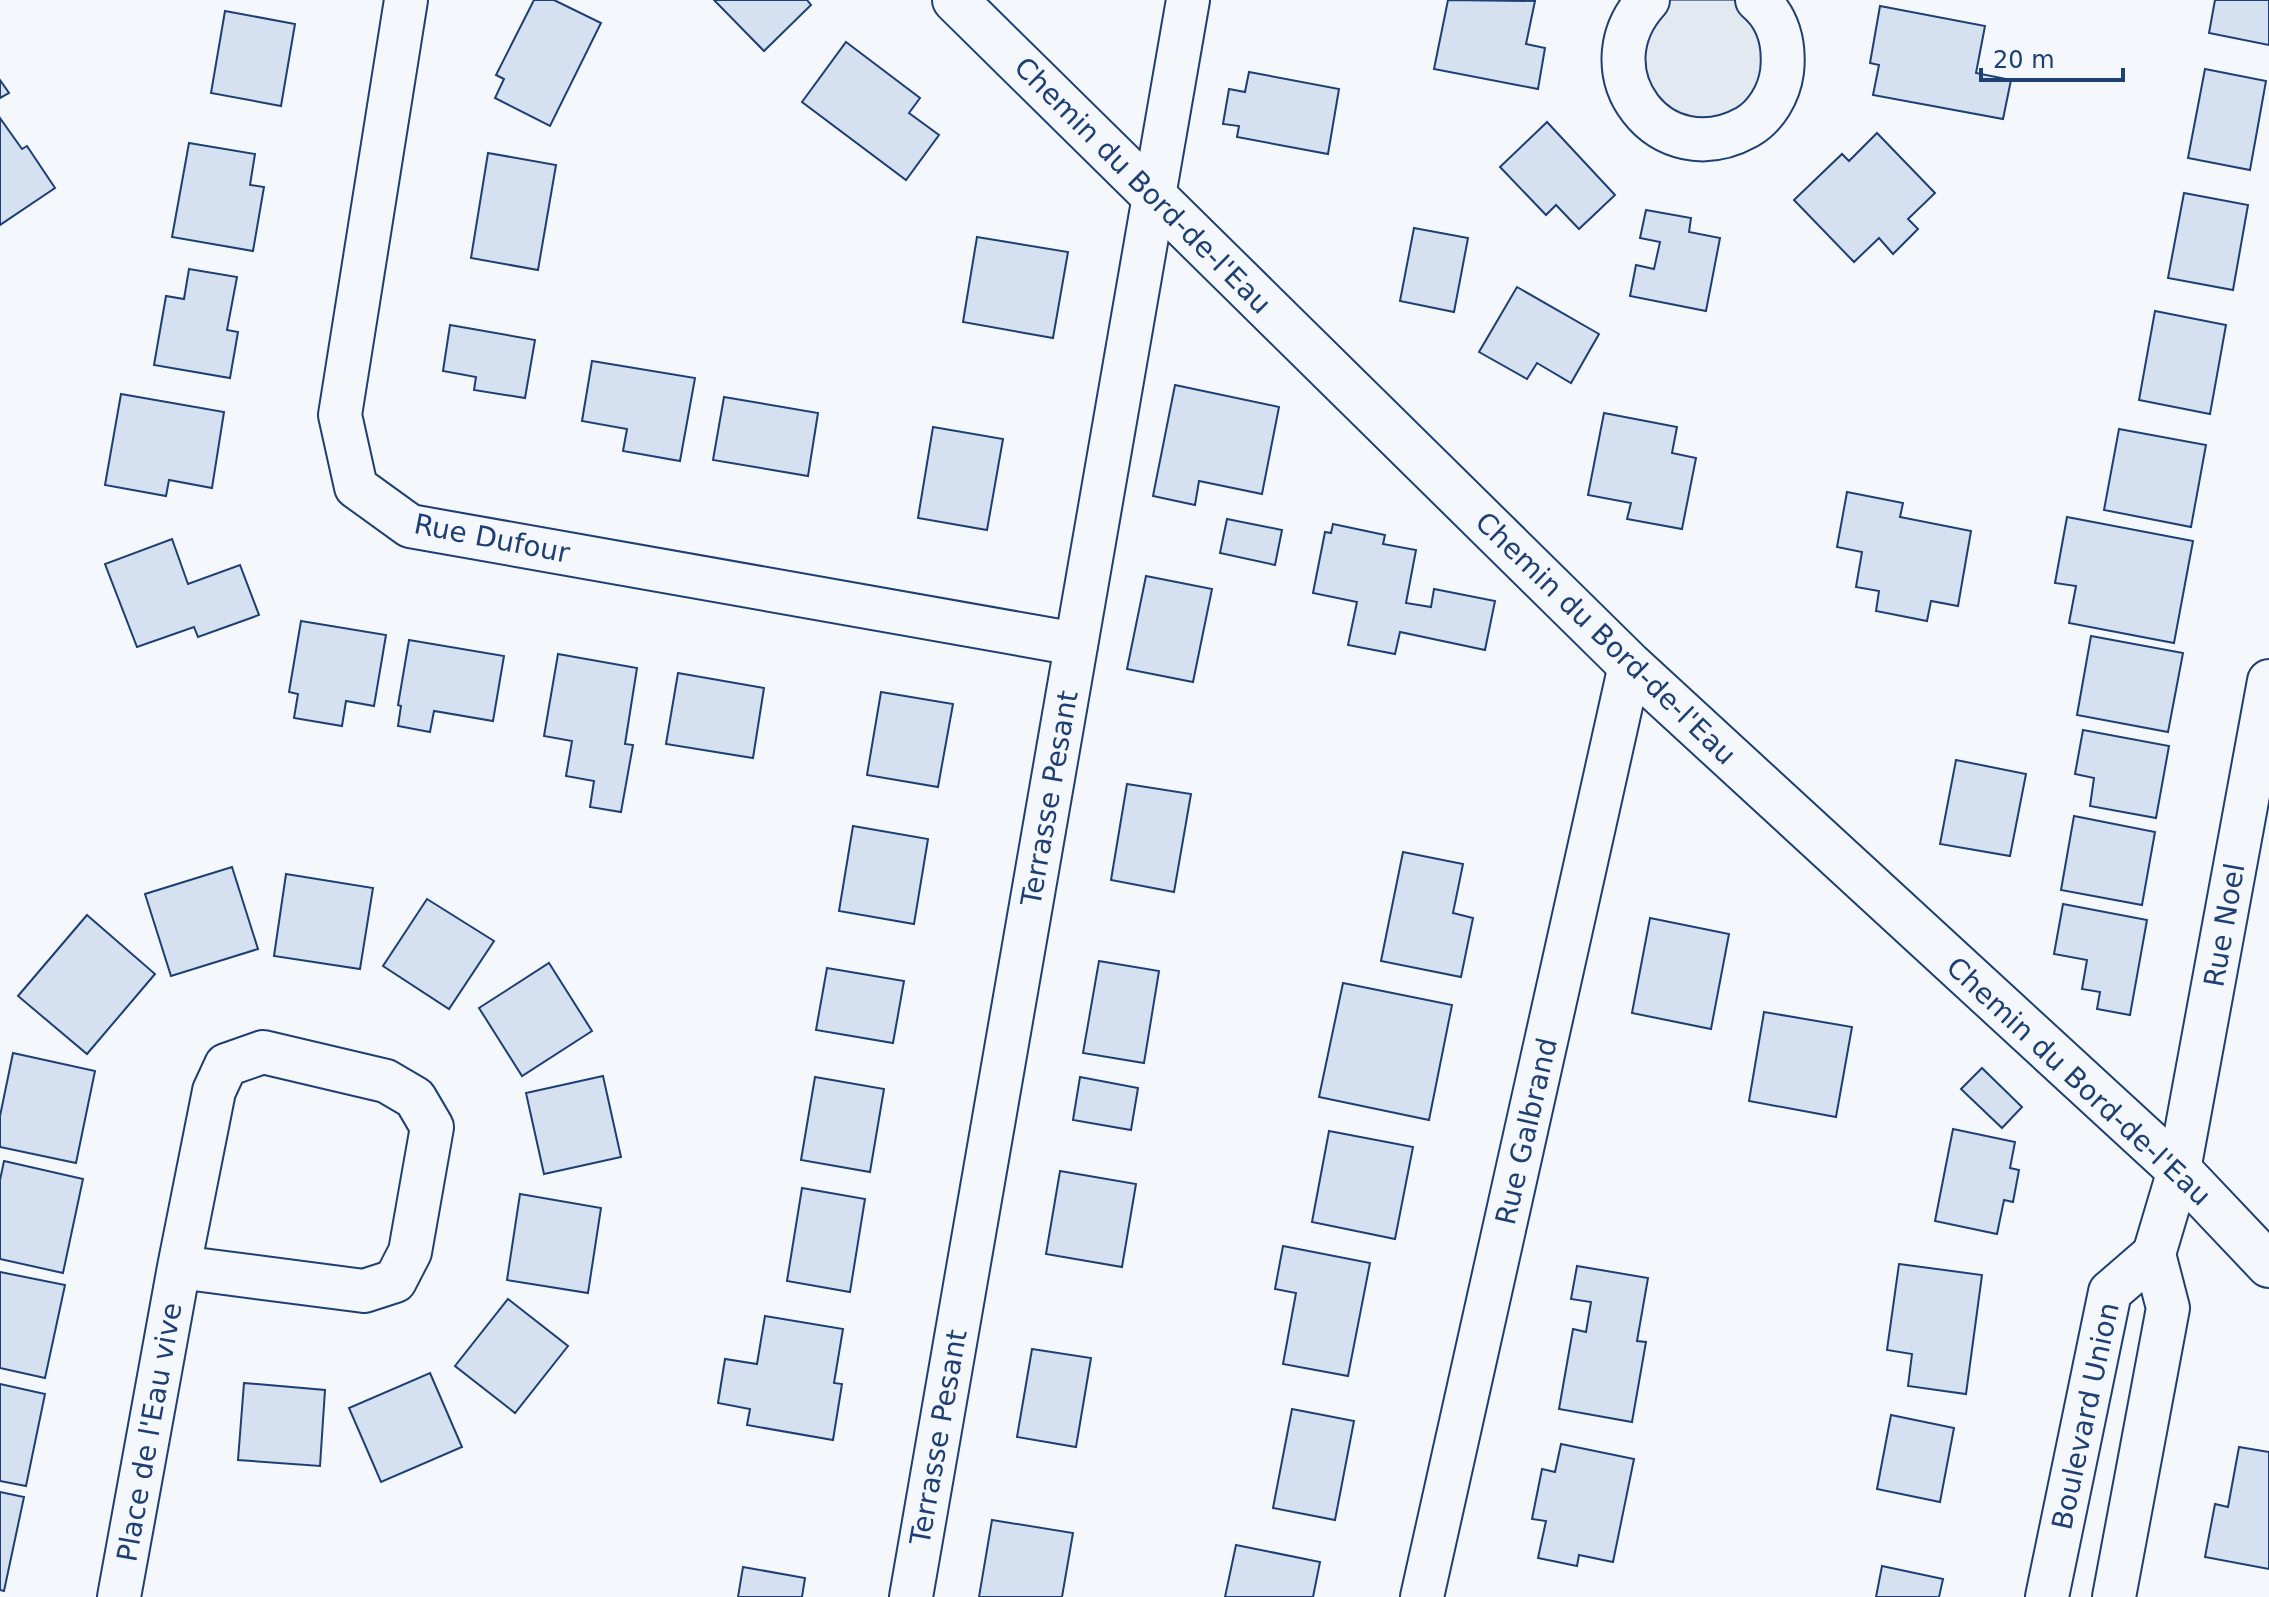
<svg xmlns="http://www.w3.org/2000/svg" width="2269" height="1597" font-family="'DejaVu Sans',sans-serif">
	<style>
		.green { fill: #e3e9f0; stroke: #687fa3; stroke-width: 2 }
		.building { fill: #d5e0f0; stroke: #1d3f73; stroke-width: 2 }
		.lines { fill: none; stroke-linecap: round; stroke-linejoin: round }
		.minor-casing { stroke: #1d3f73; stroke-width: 46 }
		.tertiary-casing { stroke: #1d3f73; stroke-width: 48 }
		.minor { stroke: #f4f7fb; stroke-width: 42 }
		.tertiary { stroke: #f4f7fb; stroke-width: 44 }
		.labels { text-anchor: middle; stroke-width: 6; stroke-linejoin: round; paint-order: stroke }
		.street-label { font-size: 28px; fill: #1d3f73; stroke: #f4f7fb }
	</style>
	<rect width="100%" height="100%" fill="#f4f7fb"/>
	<polygon class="green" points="1648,0 1757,0 1778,29 1754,122 1660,128 1626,34"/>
	<g class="building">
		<polygon points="534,0 554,0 601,23 550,126 495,98 504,79 496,75"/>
		<polygon points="714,0 807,0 811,5 764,51"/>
		<polygon points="1448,0 1535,1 1526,44 1545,48 1538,89 1434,69"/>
		<polygon points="2215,0 2269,0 2269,45 2209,33"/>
		<polygon points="1880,6 1985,26 1976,73 2011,80 2003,119 1873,95 1879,65 1870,63"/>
		<polygon points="225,11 295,24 281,106 211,93"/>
		<polygon points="846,42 920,98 909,113 939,135 906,180 802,102"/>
		<polygon points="2205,69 2266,81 2250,170 2188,158"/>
		<polygon points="1249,72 1339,89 1328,154 1237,137 1239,126 1223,124 1229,89 1245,92"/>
		<polygon points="0,80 9,93 0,98"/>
		<polygon points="0,118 22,149 27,146 55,188 0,225"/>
		<polygon points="1547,122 1615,195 1579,229 1556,205 1546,215 1500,167"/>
		<polygon points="1877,133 1935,193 1908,219 1918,229 1893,254 1879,238 1854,262 1794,200 1842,154 1849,161"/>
		<polygon points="189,143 255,154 250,185 264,187 253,251 172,237"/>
		<polygon points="488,153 556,165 538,270 471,258"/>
		<polygon points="2184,193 2248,205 2233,290 2168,278"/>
		<polygon points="1646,210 1691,218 1689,232 1720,238 1706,311 1630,296 1636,265 1654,269 1660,242 1640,238"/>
		<polygon points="1414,228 1468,238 1454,312 1400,301"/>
		<polygon points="977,237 1068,252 1053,338 963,322"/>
		<polygon points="189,269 237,277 227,330 238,332 230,378 154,365 166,296 184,299"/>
		<polygon points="1517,287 1599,334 1571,383 1537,363 1527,379 1479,352"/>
		<polygon points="2155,311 2226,325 2210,414 2139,400"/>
		<polygon points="450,325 535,340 525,398 474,390 476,377 443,371"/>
		<polygon points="592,361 695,378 680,461 623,451 627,429 582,421"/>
		<polygon points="1175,385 1279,407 1262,494 1199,481 1195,505 1153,496"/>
		<polygon points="121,394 224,412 212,488 169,480 166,496 105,485"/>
		<polygon points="724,397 818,413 808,476 713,460"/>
		<polygon points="1604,413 1677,427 1672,453 1696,458 1682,529 1627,519 1631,503 1588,495"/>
		<polygon points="933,427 1003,439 987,530 918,518"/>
		<polygon points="2119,429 2206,445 2191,527 2104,510"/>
		<polygon points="1847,492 1903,503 1900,517 1971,531 1958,606 1931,601 1927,621 1876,611 1879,591 1856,587 1862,552 1837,547"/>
		<polygon points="2067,517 2193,541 2174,643 2069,623 2076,586 2055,583"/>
		<polygon points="1227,519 1282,530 1275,565 1220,553"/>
		<polygon points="1333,524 1385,535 1383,544 1416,550 1406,603 1431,607 1434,589 1495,601 1485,650 1400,632 1395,654 1348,645 1357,602 1313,593 1325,532 1331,533"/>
		<polygon points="172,539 188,584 240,565 259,615 198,637 194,627 137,647 105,564"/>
		<polygon points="1146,576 1212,589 1193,682 1127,669"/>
		<polygon points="301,621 386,635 374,706 346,701 342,726 294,718 298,694 289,692"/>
		<polygon points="2091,636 2183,653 2168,732 2077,715"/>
		<polygon points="409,640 504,656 493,721 434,711 430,732 398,726 401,706 398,705"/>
		<polygon points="558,654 637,668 625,744 633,745 621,812 590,807 594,781 566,776 572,741 544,736"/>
		<polygon points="678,673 764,688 753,758 666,744"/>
		<polygon points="881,692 953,704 938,787 867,775"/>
		<polygon points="2083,730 2169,746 2156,818 2090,806 2094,778 2075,774"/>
		<polygon points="1956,760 2026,774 2010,856 1940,844"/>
		<polygon points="1127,784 1191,794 1174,892 1111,880"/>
		<polygon points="2074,816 2155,832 2142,905 2061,890"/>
		<polygon points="853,826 928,839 914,924 839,911"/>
		<polygon points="1403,852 1463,864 1453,913 1473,918 1461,977 1381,961"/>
		<polygon points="232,867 258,949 171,976 145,894"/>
		<polygon points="286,874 373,888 360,969 274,956"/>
		<polygon points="427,899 494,941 449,1009 383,966"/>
		<polygon points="2063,904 2147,920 2130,1015 2097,1009 2100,992 2082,989 2087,960 2054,954"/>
		<polygon points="87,915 155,974 87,1054 18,996"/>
		<polygon points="1650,918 1729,934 1711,1029 1632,1013"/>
		<polygon points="1099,961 1159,971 1144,1063 1083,1053"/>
		<polygon points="549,963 592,1031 522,1076 479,1008"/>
		<polygon points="827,968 904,981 893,1043 816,1030"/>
		<polygon points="1343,983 1452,1005 1429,1120 1319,1097"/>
		<polygon points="1764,1012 1852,1027 1836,1117 1749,1101"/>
		<polygon points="13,1053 95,1071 76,1163 0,1147 0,1116"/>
		<polygon points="1982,1068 2022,1107 2002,1128 1961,1089"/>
		<polygon points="603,1076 621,1157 544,1174 526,1093"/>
		<polygon points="815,1077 884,1089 870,1172 801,1160"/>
		<polygon points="1080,1077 1138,1088 1131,1130 1073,1120"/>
		<polygon points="1953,1129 2015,1142 2010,1168 2019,1170 2013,1202 2004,1200 1997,1234 1935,1221"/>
		<polygon points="1329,1131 1413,1147 1395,1239 1312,1222"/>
		<polygon points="4,1161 83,1179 63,1273 0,1259 0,1180"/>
		<polygon points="1060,1171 1136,1184 1122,1267 1046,1254"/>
		<polygon points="802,1188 865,1199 850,1292 787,1281"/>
		<polygon points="520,1194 601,1208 588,1293 507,1280"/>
		<polygon points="1283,1246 1370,1263 1348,1376 1283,1364 1296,1293 1275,1289"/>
		<polygon points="1899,1264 1982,1275 1966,1394 1908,1386 1912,1354 1887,1350"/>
		<polygon points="1577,1266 1648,1278 1637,1341 1646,1342 1632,1422 1559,1409 1573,1329 1586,1332 1591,1302 1571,1299"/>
		<polygon points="0,1272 65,1285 45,1378 0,1368"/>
		<polygon points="508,1299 568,1346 515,1413 455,1366"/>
		<polygon points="765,1316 843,1329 834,1383 842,1384 833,1440 747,1425 750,1409 718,1403 725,1359 757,1364"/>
		<polygon points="1032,1349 1091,1358 1076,1447 1017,1437"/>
		<polygon points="430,1373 462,1447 381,1482 349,1408"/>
		<polygon points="244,1383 325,1390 320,1466 238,1460"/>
		<polygon points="0,1384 45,1394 26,1486 0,1481"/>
		<polygon points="1292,1409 1354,1421 1335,1520 1273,1508"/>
		<polygon points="1891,1415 1954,1428 1940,1502 1877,1489"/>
		<polygon points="1561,1444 1634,1459 1613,1562 1579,1555 1577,1566 1538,1558 1546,1521 1532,1519 1542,1469 1555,1472"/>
		<polygon points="2239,1447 2269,1452 2269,1569 2205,1557 2215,1504 2228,1507"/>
		<polygon points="0,1492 24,1497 4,1591 0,1590"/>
		<polygon points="992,1520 1073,1533 1062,1597 979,1597"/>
		<polygon points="1236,1545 1320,1562 1313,1597 1225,1597"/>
		<polygon points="1882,1566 1943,1579 1939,1597 1876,1597"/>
		<polygon points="743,1567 805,1578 802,1597 738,1597"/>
	</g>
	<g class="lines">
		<defs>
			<g id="minor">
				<polyline points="406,0 340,415 356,487 410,526 1076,644"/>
				<path d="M 1648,0 C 1582,72 1661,175 1747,127 C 1766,116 1779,94 1782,72 C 1785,45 1779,18 1757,0"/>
				<polyline points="119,1597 179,1267 214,1091 226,1065 263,1052 386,1081 415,1098 432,1127 410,1252 395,1281 364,1291 179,1267"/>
				<polyline points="911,1597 1188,0"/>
				<polyline points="1422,1597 1630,665"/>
				<polyline points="2047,1597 2110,1292 2154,1254"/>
				<polyline points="2114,1597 2168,1308 2154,1254 2179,1170 2269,681"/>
			</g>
			<polyline id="tertiary" points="955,0 1630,665 2179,1170 2269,1265"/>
		</defs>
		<use href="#minor" class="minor-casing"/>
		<use href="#tertiary" class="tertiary-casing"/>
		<use href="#minor" class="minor"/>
		<use href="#tertiary" class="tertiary"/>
	</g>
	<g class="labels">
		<g class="street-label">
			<text transform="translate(1143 185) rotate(45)" y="10">Chemin du Bord-de-l'Eau</text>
			<text transform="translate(492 538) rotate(11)" y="10">Rue Dufour</text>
			<text transform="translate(1606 638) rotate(44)" y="10">Chemin du Bord-de-l'Eau</text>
			<text transform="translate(1049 798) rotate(-80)" y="10">Terrasse Pesant</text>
			<text transform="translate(2224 925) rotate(-80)" y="10">Rue Noel</text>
			<text transform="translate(2079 1081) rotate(43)" y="10">Chemin du Bord-de-l'Eau</text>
			<text transform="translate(1526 1131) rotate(-77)" y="10">Rue Galbrand</text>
			<text transform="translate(2085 1416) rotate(-78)" y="10">Boulevard Union</text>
			<text transform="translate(149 1432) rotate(-80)" y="10">Place de l'Eau vive</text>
			<text transform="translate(938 1437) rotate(-80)" y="10">Terrasse Pesant</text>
		</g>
	</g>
	<path d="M1981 68v12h142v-12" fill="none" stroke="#1d3f73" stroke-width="4"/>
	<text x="1993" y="68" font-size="24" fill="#1d3f73" stroke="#f4f7fb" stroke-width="6" paint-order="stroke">20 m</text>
</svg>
